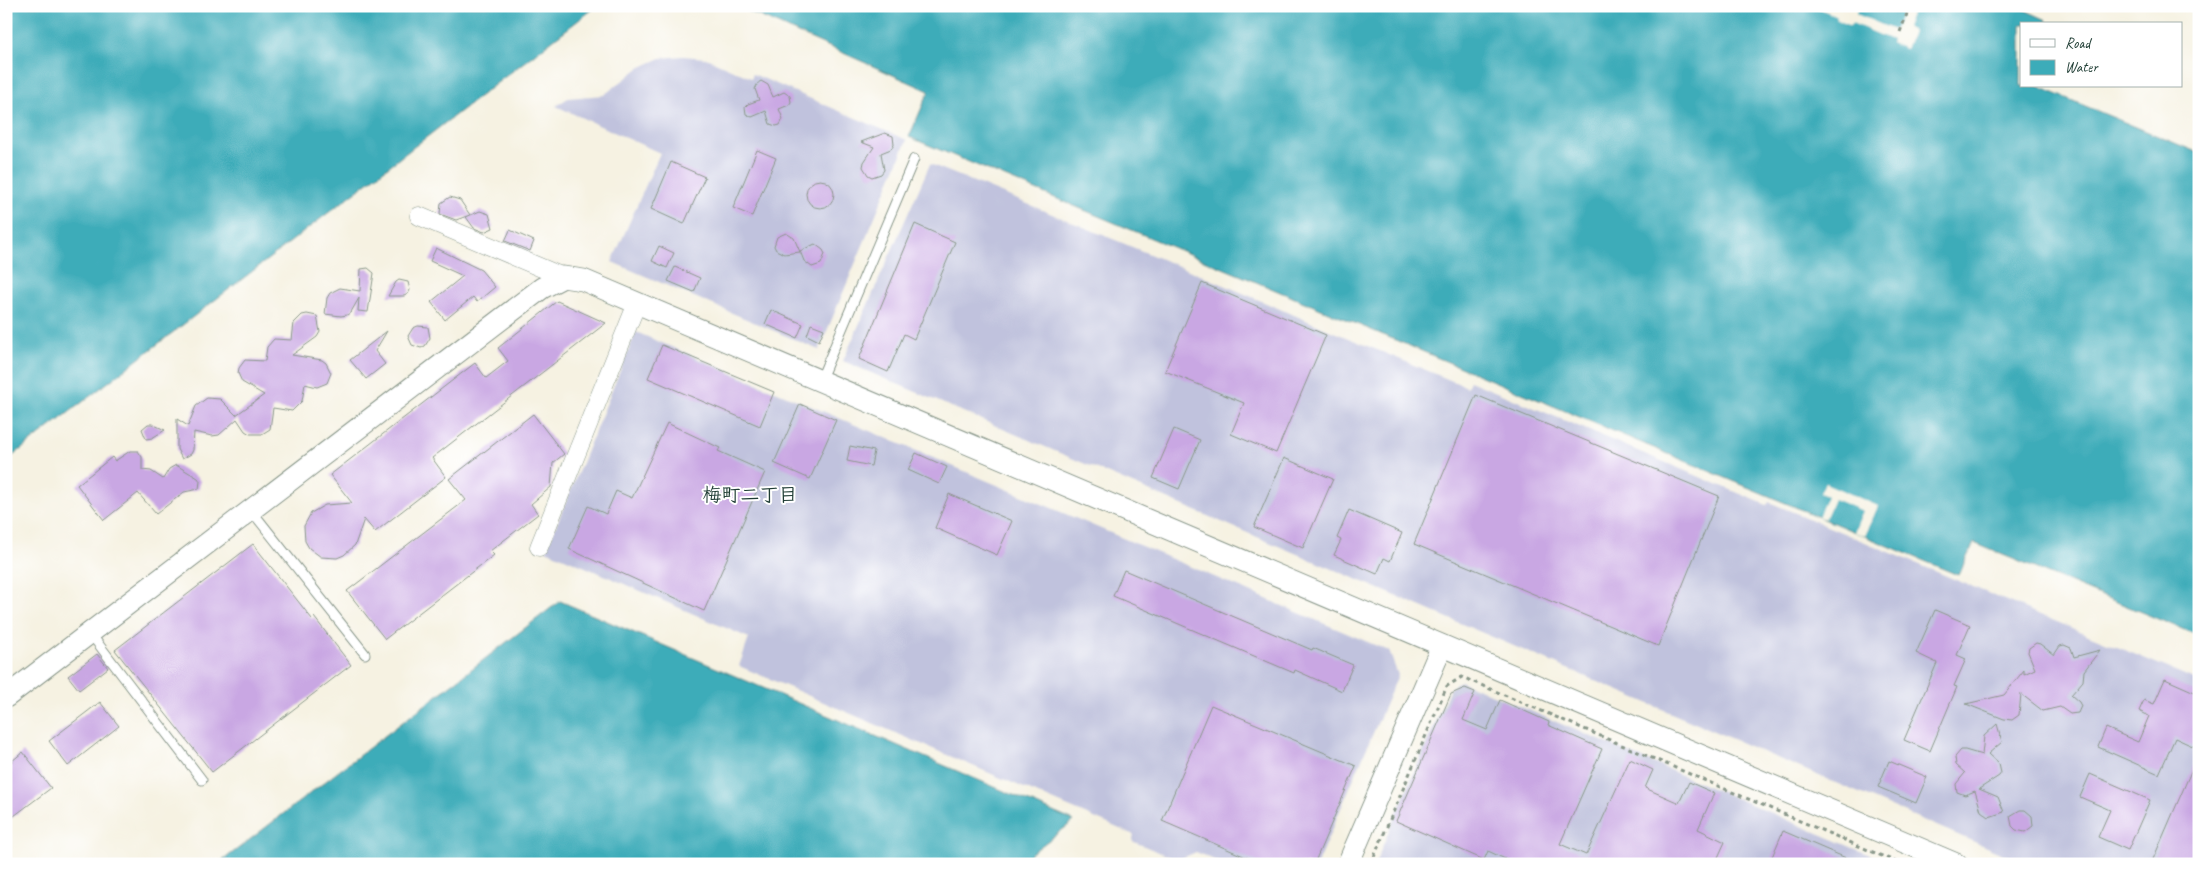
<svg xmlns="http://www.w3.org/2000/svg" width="2205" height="870" font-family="Caveat,'Klee One',sans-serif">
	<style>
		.industrial { fill: #c0c2dd }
		.water { fill: #3cacb9; stroke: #2e7476 }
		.pier { fill: #f6f2e2 }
		.building { fill: #c9a7e3 }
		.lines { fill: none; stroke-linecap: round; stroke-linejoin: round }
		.service-casing { stroke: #8a988b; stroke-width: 11 }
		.minor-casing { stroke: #8a988b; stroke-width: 19 }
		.tertiary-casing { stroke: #8a988b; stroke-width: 23 }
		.path { stroke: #8a988b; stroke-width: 3; stroke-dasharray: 4 4; stroke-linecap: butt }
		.service { stroke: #fff; stroke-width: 9 }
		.minor { stroke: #fff; stroke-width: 18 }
		.tertiary { stroke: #fff; stroke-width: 21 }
		.labels { text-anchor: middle; stroke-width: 4; stroke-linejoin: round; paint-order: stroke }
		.neighbourhood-label { font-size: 19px; font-weight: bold; fill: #1f3d34; stroke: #fff }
	</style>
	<rect width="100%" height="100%" fill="#fff"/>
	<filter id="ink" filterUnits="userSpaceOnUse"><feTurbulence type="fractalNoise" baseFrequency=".02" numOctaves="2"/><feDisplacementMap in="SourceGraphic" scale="10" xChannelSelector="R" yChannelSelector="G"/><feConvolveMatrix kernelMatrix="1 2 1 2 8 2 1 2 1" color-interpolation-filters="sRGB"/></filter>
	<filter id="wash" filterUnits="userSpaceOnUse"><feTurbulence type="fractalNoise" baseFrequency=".0096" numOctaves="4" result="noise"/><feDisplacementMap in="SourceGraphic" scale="20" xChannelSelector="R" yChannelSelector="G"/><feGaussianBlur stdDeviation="1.12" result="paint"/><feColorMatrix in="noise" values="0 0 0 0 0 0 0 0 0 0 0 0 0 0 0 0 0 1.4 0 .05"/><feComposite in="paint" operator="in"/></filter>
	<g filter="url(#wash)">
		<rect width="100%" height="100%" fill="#f6f2e2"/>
		<g class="industrial">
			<polygon points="683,56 706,58 751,78 753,74 907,140 819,350 612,262 660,153 556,106 568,98 604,95 639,68 661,58"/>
			<polygon points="930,164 1198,274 1336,333 1467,387 1470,381 1767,505 1769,502 2199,681 2199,864 2026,864 843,361"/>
			<polygon points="636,332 1389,651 1398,675 1317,864 1223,864 1196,852 1178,860 1132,841 1134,835 739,666 749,638 546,550"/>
			<polygon points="1460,681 1891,864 1375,864 1450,688"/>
		</g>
		<g class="water">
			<polygon points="6,6 597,6 6,461"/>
			<polygon points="737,6 2016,6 2047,20 2045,24 2021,24 2021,86 2037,86 2199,153 2199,636 1974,543 1958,575 909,137 929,91"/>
			<polygon points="560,601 1074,821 1017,864 218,864"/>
		</g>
		<g class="pier">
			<polygon points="1813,6 1854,6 1858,8 1856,14 1894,30 1906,6 1914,6 1906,27 1913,31 1906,49 1891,43 1892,40 1852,23 1850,26 1836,19 1837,16"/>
			<polygon points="1825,483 1878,506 1865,536 1854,532 1863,511 1834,499 1825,519 1818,517 1827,496 1820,493"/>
		</g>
		<g id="blocks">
			<g class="building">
				<polygon points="761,81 768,85 773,97 784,92 790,96 791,102 789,105 779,109 783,119 780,125 776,126 770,124 766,111 752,117 746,114 745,107 748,104 759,100 755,89 758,83"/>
				<polygon points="885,133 893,136 894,145 891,149 881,153 884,170 881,174 872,177 868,175 863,167 864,162 874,147 861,142"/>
				<polygon points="757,150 776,158 752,216 733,208"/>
				<polygon points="671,162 705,177 684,224 651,209"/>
				<circle cx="820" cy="194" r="14"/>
				<polygon points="450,197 460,200 470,215 456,220 440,214 441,203"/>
				<polygon points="480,211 489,214 493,228 484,232 474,228 466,217"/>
				<polygon points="915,224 955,242 914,339 904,334 888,372 859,359"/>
				<polygon points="510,230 534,241 530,251 505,241"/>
				<polygon points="786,233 794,238 800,252 784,254 776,250 774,246 777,237"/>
				<polygon points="815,244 823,250 825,254 821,264 812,267 804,261 800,251"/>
				<polygon points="659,246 674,253 667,268 652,261"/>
				<polygon points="436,248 481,270 495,287 477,302 473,297 445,320 431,302 463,276 430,261"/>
				<polygon points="675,267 700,278 694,292 668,281"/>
				<polygon points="368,268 374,273 368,312 358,311 359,298 351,312 347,315 341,316 325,314 327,298 330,293 340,288 360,291 361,269"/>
				<polygon points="399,280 408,282 410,290 408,294 404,296 388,296 396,282"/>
				<polygon points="1202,283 1326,335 1276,453 1231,434 1244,403 1165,371"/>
				<polygon points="557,301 606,323 432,458 446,477 375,532 364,519 355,545 344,555 337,558 321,557 309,548 305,541 304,526 311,513 325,505 352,503 330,475 475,363 486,378 508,361 498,348"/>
				<polygon points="771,310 803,324 797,338 765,324"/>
				<polygon points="307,314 317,316 320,332 317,337 292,355 322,360 326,363 331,373 327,383 317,387 305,384 302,401 292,411 273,408 270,429 262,434 250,434 245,431 237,419 219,435 212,436 194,432 193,450 191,454 182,459 177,449 177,419 188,426 196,406 207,398 220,399 236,415 264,395 242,382 238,373 239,368 245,360 265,361 267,347 274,339 292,340 294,323 302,315"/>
				<polygon points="811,324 824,329 819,341 807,335"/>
				<polygon points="418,326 428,327 430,338 425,346 421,348 412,345 408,336 413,328"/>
				<polygon points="387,331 375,351 385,364 366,379 350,360"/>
				<polygon points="662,345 774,392 760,426 648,378"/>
				<polygon points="1476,395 1719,496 1658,646 1414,544"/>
				<polygon points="800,404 836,420 810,479 774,463"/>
				<polygon points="533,414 564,454 553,463 551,487 531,504 538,514 490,551 494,555 385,639 347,591 466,500 449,479"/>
				<polygon points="667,423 720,448 718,451 765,472 704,611 569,549 588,506 606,514 616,491 632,498"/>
				<polygon points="148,424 152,424 165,430 152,438 146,439 142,429"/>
				<polygon points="1174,429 1200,440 1179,489 1153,478"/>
				<polygon points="850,446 874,451 871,466 847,461"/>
				<polygon points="130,451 138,451 142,457 142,470 151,471 163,479 169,469 176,465 198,478 200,481 199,489 184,492 156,514 138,493 104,520 77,485 112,457 115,461"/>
				<polygon points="916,453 947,467 939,484 908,470"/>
				<polygon points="1284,458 1333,479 1303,548 1254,527"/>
				<polygon points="949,494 1012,521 997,555 935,528"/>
				<polygon points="1349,510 1402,533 1390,561 1384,558 1377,574 1334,555 1341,540 1337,538"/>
				<polygon points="253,544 312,619 314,617 351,665 212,772 115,650"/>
				<polygon points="1124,570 1312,650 1313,648 1353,665 1342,691 1295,670 1294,673 1113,596"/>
				<polygon points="1935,610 1970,625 1957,655 1966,659 1954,686 1957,687 1930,751 1904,740 1937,663 1916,653"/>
				<polygon points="2036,643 2040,644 2054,655 2060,646 2064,645 2071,648 2074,657 2100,650 2084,671 2083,681 2071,695 2079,702 2081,706 2078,713 2070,714 2060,707 2043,711 2021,694 2019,715 2012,720 2004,719 1966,704 2004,695 2024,670 2024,674 2035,669 2028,652 2029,648"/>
				<polygon points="97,654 108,668 79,690 68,676"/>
				<polygon points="2165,679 2199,694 2199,749 2175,738 2159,774 2098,747 2106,728 2138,742 2149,716 2139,711 2144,700 2154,704"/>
				<polygon points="1465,688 1475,692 1463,720 1487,730 1500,700 1549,722 1548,725 1602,749 1560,844 1586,855 1630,759 1653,770 1645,788 1679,803 1689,782 1714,793 1698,829 1725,842 1715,864 1516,864 1488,851 1484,860 1396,821 1451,694"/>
				<polygon points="100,702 119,726 68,766 49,741"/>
				<polygon points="1211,705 1356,766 1314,864 1262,864 1162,821"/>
				<polygon points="1997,724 2002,742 1988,754 1999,764 2001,773 1999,776 1979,789 1998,797 2004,812 1989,817 1981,811 1975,791 1965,795 1957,792 1956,784 1965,773 1956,765 1955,757 1961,750 1965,750 1982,755 1984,736"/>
				<polygon points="23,752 51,788 6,822 6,766"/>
				<polygon points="2199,753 2199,864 2151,864"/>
				<polygon points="1889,761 1927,777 1916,803 1878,787"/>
				<polygon points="2090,774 2150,800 2128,850 2098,837 2110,810 2080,797"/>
				<polygon points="2020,810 2025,810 2032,816 2033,826 2025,832 2016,830 2012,826 2010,816"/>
				<polygon points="1783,831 1860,864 1769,864"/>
			</g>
		</g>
	</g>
	<g filter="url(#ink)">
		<use href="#blocks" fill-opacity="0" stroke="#8a988b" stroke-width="1"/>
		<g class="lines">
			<defs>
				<g id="service">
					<polyline points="820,381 914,159"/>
					<polyline points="251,510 365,654"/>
					<polyline points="90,633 202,780"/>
				</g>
				<g id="minor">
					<polyline points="419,216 563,277"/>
					<polyline points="539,547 637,303"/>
				</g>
				<g id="tertiary">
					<polyline points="6,697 542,288 563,277 583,280 1956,864"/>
					<polyline points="1348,864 1442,646"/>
				</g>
			</defs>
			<use href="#service" class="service-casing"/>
			<use href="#minor" class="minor-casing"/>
			<use href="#tertiary" class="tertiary-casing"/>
			<g class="path">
				<polyline points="1900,32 1910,6"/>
				<polyline points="1371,864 1447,686 1462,677 1901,864"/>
			</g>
			<use href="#service" class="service"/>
			<use href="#minor" class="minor"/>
			<use href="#tertiary" class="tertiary"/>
		</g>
	</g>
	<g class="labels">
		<g class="neighbourhood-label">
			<text x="750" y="501">梅町二丁目</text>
		</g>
	</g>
	<rect width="2205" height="870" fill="none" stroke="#fff" stroke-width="25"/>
	<rect x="2020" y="22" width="162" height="65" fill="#ffffff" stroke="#a5b1ae"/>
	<rect x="2030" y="39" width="25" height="8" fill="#ffffff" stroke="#a5b1ae"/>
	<text x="2065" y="48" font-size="15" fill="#1f3d34">Road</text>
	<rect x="2030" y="60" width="25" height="15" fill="#3cacb9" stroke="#a5b1ae"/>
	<text x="2065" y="72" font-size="15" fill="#1f3d34">Water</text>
</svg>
